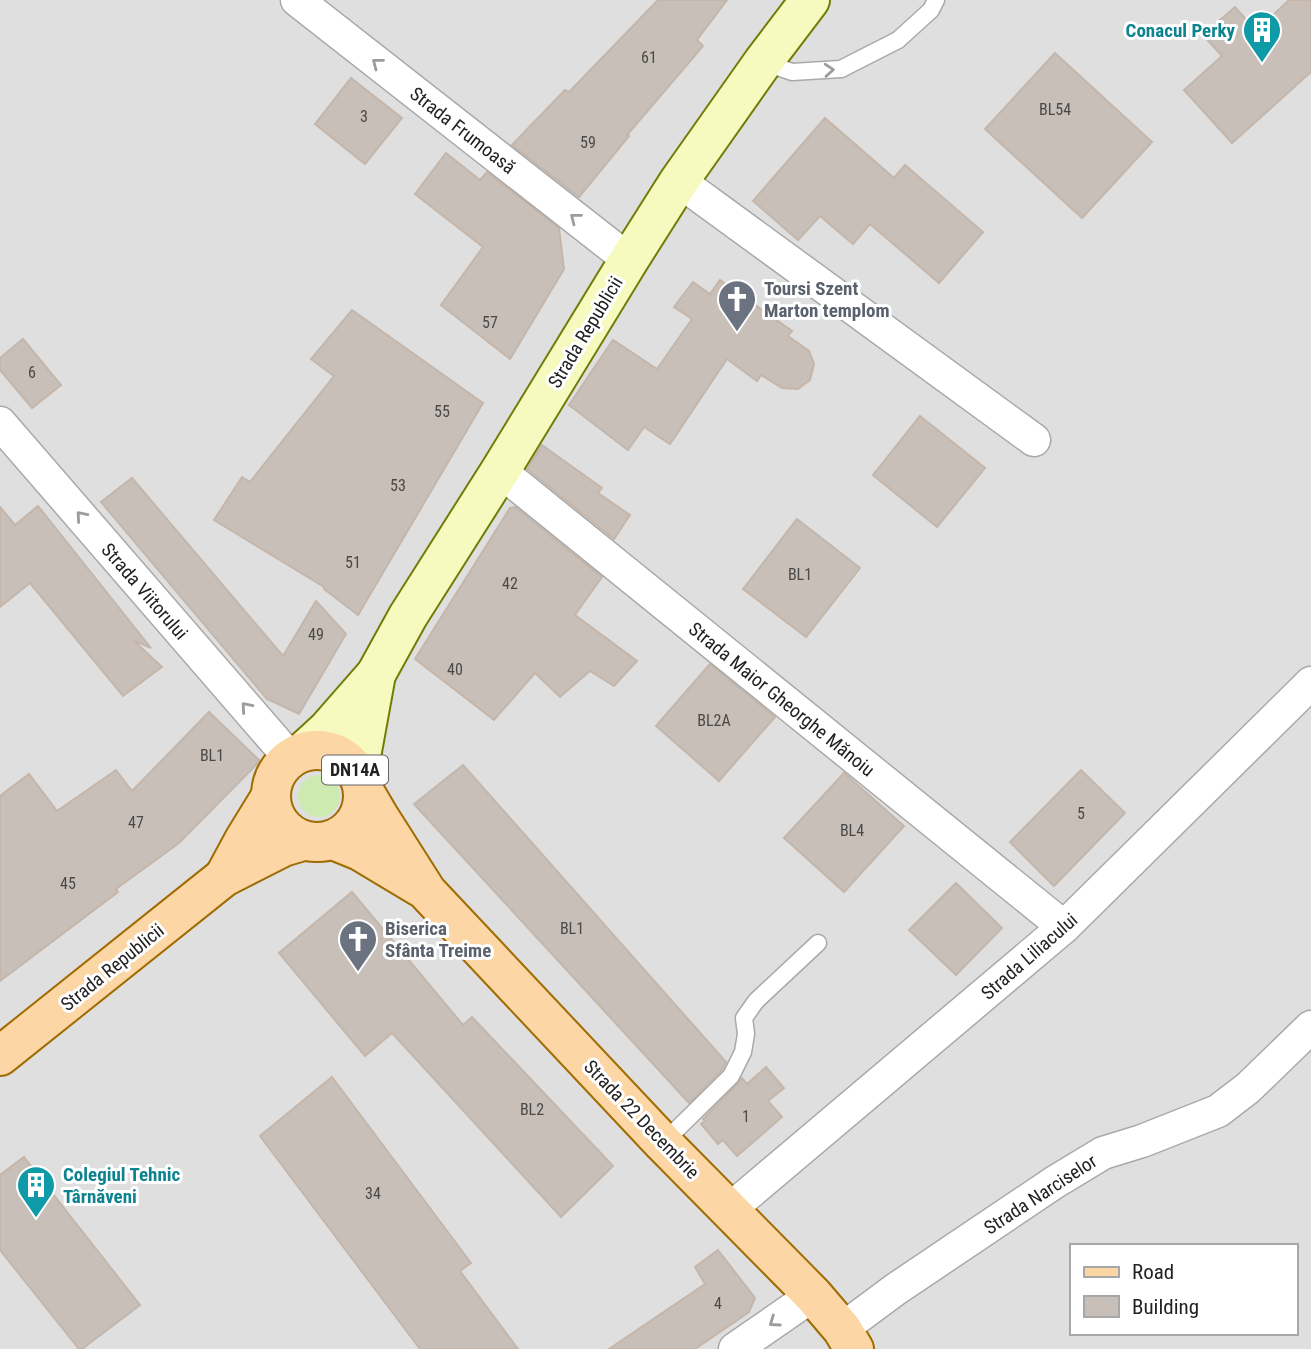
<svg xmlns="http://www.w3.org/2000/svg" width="1311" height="1349" font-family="'Roboto Condensed',sans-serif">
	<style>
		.residential { fill: #e0dfdf; fill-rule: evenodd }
		.grass { fill: #cdebb0 }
		.building { fill: #c7bfb8; stroke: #c4b6ab; stroke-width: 2 }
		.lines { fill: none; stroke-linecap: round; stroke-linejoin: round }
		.lane-casing { stroke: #a9a9a9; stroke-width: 19 }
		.street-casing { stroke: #a9a9a9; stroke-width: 35 }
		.secondary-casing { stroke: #707d05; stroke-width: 42 }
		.primary-casing { stroke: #a06b00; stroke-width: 42 }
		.lane { stroke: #fff; stroke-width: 16 }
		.street { stroke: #fff; stroke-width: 32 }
		.secondary { stroke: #f7fabf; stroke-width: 38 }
		.primary { stroke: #fcd6a4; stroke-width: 38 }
		.oneway { stroke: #9c9c9c }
		.labels { text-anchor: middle; stroke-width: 6; stroke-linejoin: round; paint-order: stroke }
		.number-label { font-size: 16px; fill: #4b4948 }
		.shield { fill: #fff; stroke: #646464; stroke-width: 2 }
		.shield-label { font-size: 18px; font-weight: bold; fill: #222 }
		.culture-label { font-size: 19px; font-weight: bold; fill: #0d838f; stroke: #fff; text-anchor: end }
		.street-label { font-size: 19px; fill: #222; stroke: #fff }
		.worship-label { font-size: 19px; font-weight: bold; fill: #5b616d; stroke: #fff; text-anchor: start }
	</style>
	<rect width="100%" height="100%" fill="#f2efe9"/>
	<path class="residential" d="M 0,0 L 1311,0 L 1311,1349 L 0,1349 ZM 1071,1246 L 1295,1246 L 1295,1333 L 1071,1333 Z"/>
	<circle class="grass" cx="319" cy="796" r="21"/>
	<g class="building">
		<polygon points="658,0 727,0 697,40 703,46 627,135 629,136 579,197 512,145 565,90 569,92"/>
		<polygon points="1289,0 1311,0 1311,72 1232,143 1184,90 1222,56 1203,35 1235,7 1256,31"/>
		<polygon points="1055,53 1152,142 1082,218 985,129"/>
		<polygon points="351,78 402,118 365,164 315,124"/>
		<polygon points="825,118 894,178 905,165 983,232 939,283 870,224 853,244 820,216 798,240 753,201"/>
		<polygon points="446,153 480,180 487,172 559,228 564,269 510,359 441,305 483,247 415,194"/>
		<polygon points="720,280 792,331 788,336 809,351 814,364 810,380 798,389 782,388 761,375 757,381 727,359 670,444 644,427 628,450 569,405 613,340 657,369 692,319 674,307 693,282 710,294"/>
		<polygon points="352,310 483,403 358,615 324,589 324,587 214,520 242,477 250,482 334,376 311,359"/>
		<polygon points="23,339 61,385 32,408 0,370 0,358"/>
		<polygon points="920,416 985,468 937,527 873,475"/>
		<polygon points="542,445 602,488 598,493 630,515 614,539 527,469"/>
		<polygon points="132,478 283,656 316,601 346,634 299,714 267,699 101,502"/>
		<polygon points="38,506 151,648 133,640 162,667 123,696 30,583 0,607 0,507 15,525"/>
		<polygon points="515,507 602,577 575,615 637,661 614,686 590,671 560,697 535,673 494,720 415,659 510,508"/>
		<polygon points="797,519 860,568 806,637 743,589"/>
		<polygon points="710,664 775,717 719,781 656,726"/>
		<polygon points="209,712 260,761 179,843 116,889 118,892 0,981 0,796 29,774 57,811 116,770 132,791"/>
		<polygon points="463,765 726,1062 722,1070 689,1103 414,804"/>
		<polygon points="1081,770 1125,813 1054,886 1010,842"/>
		<polygon points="844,773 904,826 844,892 784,838"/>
		<polygon points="956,883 1002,928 956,975 909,930"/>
		<polygon points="352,892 463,1025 472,1017 613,1166 561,1217 392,1033 365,1056 279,953"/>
		<polygon points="766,1067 784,1088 768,1101 782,1117 737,1156 723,1140 718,1144 701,1124 705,1121 703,1119 738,1083 742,1078 747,1084"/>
		<polygon points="332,1077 471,1263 460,1271 518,1349 420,1349 260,1136"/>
		<polygon points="24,1157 140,1305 82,1349 79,1349 0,1250 0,1175"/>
		<polygon points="718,1250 755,1298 749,1312 695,1349 609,1349 705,1284 695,1267"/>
	</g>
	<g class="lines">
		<defs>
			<g id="lane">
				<polyline points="763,62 792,72 841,69 898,40 931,10 936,0"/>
				<polyline points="663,1143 731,1076 743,1052 746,1034 744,1018 756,1001 818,943"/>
			</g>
			<g id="street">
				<polyline points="297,0 629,260"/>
				<polyline points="679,181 1034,440"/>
				<polyline points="0,423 290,758"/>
				<polyline points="500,471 1064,927"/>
				<polyline points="729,1210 1064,927 1311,683"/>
				<polyline points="842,1329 896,1289 1055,1182 1103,1153 1142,1141 1218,1111 1248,1088 1311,1027"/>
				<polyline points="735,1349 813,1295"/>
			</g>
			<g id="secondary">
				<polyline points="303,752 327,730 376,674 408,616 500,471 629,260 679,181 763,62 810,0"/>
				<polyline points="358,773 376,674"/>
			</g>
			<g id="primary">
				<circle cx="317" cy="796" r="46"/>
				<polyline points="363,789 380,818 427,892 663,1143 813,1295 842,1329 854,1349"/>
				<polyline points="333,840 360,851 420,887"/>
				<polyline points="224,877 244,840 271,796"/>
				<polyline points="0,1056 224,877 283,847 303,841"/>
			</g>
		</defs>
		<use href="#lane" class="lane-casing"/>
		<use href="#street" class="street-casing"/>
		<use href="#secondary" class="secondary-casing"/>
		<use href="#primary" class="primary-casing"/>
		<use href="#lane" class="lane"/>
		<use href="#street" class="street"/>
		<use href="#secondary" class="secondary"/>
		<use href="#primary" class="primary"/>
	</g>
	<defs><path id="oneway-chevron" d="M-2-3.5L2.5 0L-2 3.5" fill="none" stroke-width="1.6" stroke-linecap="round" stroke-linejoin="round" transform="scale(1.75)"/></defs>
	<g class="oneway">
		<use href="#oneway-chevron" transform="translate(377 63) rotate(-142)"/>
		<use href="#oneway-chevron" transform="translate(829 70) rotate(-4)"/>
		<use href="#oneway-chevron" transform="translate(575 218) rotate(-142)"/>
		<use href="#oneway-chevron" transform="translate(81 516) rotate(-131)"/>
		<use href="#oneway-chevron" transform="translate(246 707) rotate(-131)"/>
		<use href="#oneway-chevron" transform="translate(774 1322) rotate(145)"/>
	</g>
	<defs>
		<symbol id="building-pin" viewBox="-11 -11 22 30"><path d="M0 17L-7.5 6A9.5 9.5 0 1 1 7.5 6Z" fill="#0f9aa8" stroke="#fff"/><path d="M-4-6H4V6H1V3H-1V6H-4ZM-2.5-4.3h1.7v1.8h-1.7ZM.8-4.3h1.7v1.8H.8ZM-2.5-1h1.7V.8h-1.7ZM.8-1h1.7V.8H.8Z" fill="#fff"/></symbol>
		<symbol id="church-pin" viewBox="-11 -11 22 30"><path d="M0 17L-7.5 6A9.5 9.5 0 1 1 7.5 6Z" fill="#6b7280" stroke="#fff"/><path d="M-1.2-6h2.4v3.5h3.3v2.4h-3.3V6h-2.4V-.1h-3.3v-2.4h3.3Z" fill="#fff"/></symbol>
	</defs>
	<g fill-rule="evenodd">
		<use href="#building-pin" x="1240" y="8" width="44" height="60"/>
		<use href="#church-pin" x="715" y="277" width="44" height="60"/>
		<use href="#church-pin" x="336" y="917" width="44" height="60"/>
		<use href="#building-pin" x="14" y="1163" width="44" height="60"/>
	</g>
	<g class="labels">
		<g class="number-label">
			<text x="649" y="63">61</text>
			<text x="1055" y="115">BL54</text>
			<text x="364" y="122">3</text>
			<text x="588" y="148">59</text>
			<text x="490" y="328">57</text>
			<text x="32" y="378">6</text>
			<text x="442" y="417">55</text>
			<text x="398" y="491">53</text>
			<text x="353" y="568">51</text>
			<text x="800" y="580">BL1</text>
			<text x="510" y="589">42</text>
			<text x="316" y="640">49</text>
			<text x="455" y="675">40</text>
			<text x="714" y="726">BL2A</text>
			<text x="212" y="761">BL1</text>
			<text x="1081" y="819">5</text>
			<text x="136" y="828">47</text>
			<text x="852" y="836">BL4</text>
			<text x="68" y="889">45</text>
			<text x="572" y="934">BL1</text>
			<text x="532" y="1115">BL2</text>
			<text x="746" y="1122">1</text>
			<text x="373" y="1199">34</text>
			<text x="718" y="1309">4</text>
		</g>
		<rect class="shield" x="322" y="755.5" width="66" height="29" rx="5"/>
		<g class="shield-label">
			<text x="355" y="776">DN14A</text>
		</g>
		<g class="culture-label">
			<text x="1235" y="37">Conacul Perky</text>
			<text x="63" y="1181" text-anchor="start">Colegiul Tehnic<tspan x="63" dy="22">Târnăveni</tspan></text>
		</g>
		<g class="street-label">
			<text transform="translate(463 130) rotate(38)" y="7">Strada Frumoasă</text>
			<text transform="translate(585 332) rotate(-59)" y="7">Strada Republicii</text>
			<text transform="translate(145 591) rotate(49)" y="7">Strada Viitorului</text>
			<text transform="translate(782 699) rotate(39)" y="7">Strada Maior Gheorghe Mănoiu</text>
			<text transform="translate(1029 956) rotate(-41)" y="7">Strada Liliacului</text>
			<text transform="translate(112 967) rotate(-39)" y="7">Strada Republicii</text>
			<text transform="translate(642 1119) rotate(46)" y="7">Strada 22 Decembrie</text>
			<text transform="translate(1040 1194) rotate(-33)" y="7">Strada Narciselor</text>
		</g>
		<g class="worship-label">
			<text x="764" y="295">Toursi Szent<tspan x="764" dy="22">Marton templom</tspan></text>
			<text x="385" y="935">Biserica<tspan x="385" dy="22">Sfânta Treime</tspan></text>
		</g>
	</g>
	<rect x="1070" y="1244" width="228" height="91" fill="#ffffff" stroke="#a7a7a7" stroke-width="2"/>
	<rect x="1084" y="1267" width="35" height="10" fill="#fcd6a4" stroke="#a7a7a7" stroke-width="2"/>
	<text x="1132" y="1279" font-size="21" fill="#222222">Road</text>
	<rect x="1084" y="1296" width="35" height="21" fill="#c7bfb8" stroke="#a7a7a7" stroke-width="2"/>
	<text x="1132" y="1314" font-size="21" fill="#222222">Building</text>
</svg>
